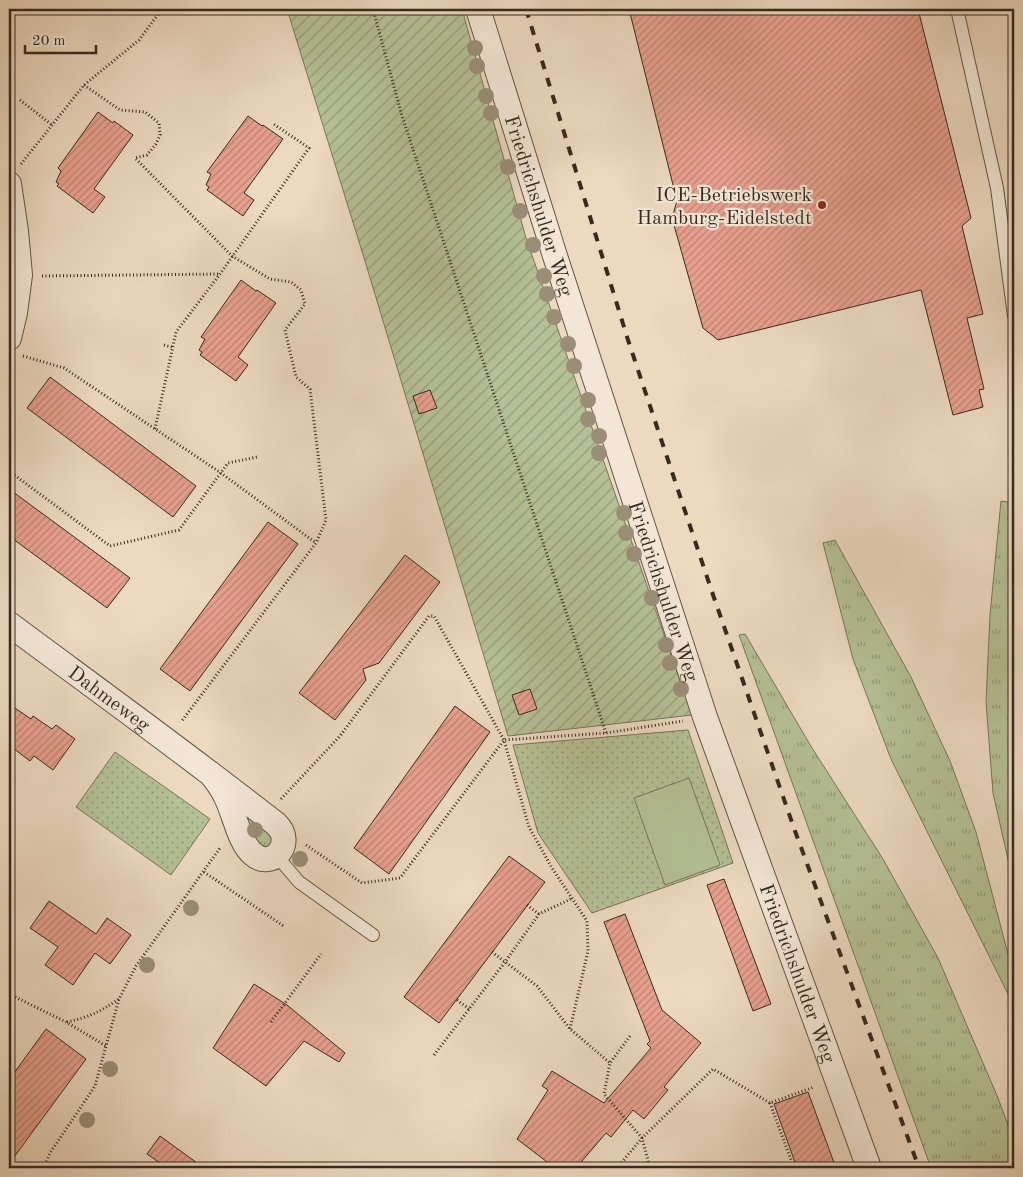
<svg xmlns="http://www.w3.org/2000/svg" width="1023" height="1177" font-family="'Old Standard TT',serif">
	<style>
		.grass { fill: url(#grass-tufts); stroke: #76765a }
		.park { fill: url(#park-dots); stroke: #76765a }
		.garden { fill: url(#garden-furrows); stroke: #76765a }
		.pitch { fill: #b4c095; stroke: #76765a }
		.building { fill: url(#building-hatch); stroke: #372b1e }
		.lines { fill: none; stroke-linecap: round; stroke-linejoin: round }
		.lane-casing { stroke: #645646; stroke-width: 14 }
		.street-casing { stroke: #645646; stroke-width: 26 }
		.path { stroke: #372b1e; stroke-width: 3; stroke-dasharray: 1 2.5; stroke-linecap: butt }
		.lane { stroke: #f3e6d6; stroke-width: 12 }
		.street { stroke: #f3e6d6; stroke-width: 24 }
		.rail { stroke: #372b1e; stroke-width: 4; stroke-dasharray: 9 9; stroke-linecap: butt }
		.tree { fill: #9a8e77 }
		.poi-dot { fill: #8f2418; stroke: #f3e6d6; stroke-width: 2 }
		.labels { text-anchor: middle; stroke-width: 4.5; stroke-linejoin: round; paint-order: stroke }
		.poi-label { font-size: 20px; fill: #372b1e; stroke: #f3e6d6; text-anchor: end }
		.street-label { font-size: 20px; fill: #372b1e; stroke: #f3e6d6 }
	</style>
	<defs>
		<pattern id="grass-tufts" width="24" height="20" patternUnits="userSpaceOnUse" patternTransform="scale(1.25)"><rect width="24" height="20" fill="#b4c095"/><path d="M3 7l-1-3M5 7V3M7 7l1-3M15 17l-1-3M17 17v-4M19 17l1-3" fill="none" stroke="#939c79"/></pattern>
		<pattern id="park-dots" width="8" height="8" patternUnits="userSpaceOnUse" patternTransform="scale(1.25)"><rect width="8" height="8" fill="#b4c095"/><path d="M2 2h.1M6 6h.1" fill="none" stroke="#939c79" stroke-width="1.8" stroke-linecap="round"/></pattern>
		<pattern id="garden-furrows" width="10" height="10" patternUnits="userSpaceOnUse" patternTransform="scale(1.25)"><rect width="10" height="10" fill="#b4c095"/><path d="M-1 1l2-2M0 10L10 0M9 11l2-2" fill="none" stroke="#939c79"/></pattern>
		<pattern id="building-hatch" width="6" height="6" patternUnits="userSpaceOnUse" patternTransform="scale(1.25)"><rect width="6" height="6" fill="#e8a08e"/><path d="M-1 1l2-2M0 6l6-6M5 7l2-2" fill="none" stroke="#bd8373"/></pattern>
	</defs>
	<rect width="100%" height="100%" fill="#ecd9c0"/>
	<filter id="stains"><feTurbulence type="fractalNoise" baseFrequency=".004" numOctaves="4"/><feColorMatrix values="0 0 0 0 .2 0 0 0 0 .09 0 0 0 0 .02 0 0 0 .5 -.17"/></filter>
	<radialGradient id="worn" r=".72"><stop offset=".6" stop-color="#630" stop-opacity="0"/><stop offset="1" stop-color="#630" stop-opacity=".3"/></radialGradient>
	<g class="grass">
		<polygon points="1001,501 1014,503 1014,886 993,793 986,702 990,615"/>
		<polygon points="835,540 911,677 950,761 976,832 1014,977 1014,999 1011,1000 891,759 853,659 823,543"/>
		<polygon points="745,634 812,748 883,859 938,958 998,1098 1014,1141 1014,1168 931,1168 739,635"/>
		<path d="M 248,813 L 273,838 C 269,847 269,848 258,847 L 242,814 Z"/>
	</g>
	<g class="park">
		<polygon points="688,730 733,863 592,913 538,833 513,745"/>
		<polygon points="115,752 210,819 171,875 76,807"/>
	</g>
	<polygon class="garden" points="287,9 462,9 526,238 692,715 508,736 365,261"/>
	<polygon class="pitch" points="689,778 720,865 665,885 634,798"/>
	<g class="building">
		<polygon points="629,9 918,9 971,218 962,226 983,314 967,318 984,389 979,390 983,407 953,415 921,290 718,340 703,328 672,218 677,201"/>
		<polygon points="98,112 113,123 114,121 133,135 94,189 105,197 93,213 57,186 59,184 56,182 61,171 58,168"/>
		<polygon points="248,116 262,126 263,125 283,139 244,193 254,200 243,216 207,190 209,187 206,185 211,174 207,172"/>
		<polygon points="241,280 256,291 257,290 276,303 238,357 248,365 236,381 200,355 202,352 199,350 205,339 201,337"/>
		<polygon points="50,377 196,486 173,517 27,408"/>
		<polygon points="430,390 437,408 419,414 413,396"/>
		<polygon points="9,489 130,578 107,608 9,536"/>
		<polygon points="268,522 298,544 190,691 160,669"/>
		<polygon points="405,555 440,582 379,663 363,669 366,680 335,720 299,693"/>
		<polygon points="530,689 537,709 519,715 512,695"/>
		<polygon points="9,704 31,719 33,716 52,729 56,725 75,739 53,770 34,756 30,761 9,745"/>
		<polygon points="455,706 490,732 389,874 354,848"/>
		<polygon points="509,856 545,882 439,1023 404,997"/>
		<polygon points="724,879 771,1004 753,1011 707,885"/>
		<polygon points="49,901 96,934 107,918 131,935 110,964 95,953 73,985 45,965 58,947 30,928"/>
		<polygon points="625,914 662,1010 701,1043 664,1087 668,1090 644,1119 633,1110 611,1137 606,1133 576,1168 555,1168 517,1139 548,1090 542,1086 552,1071 604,1103 651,1048 647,1044 650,1041 604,922"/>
		<polygon points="254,984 287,1005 345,1053 339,1062 304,1041 266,1086 213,1048"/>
		<polygon points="46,1029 86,1059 9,1164 9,1080"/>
		<polygon points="808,1092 836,1168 797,1168 774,1104"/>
		<polygon points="160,1136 204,1168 167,1168 147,1154"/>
	</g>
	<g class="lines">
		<defs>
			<g id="lane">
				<polyline points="957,9 997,188 1014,316"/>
				<polyline points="276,855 299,882 373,935"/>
			</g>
			<g id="street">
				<path id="s1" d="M 478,9 L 555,256 L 705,717 L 869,1168"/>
				<polyline points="9,184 16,231 20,275 15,313 9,338"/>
				<path id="s2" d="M 9,624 C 98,690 188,755 276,824 C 296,843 272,871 253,854 C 239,843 234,811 225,795 C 221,787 216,780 210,773"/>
			</g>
		</defs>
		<use href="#lane" class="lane-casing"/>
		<use href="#street" class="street-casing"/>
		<g class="path">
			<polyline points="373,9 402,116 606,733"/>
			<polyline points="84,85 120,110 145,112 159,123 160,135 156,144 147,155 135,158 232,256 270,279 291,282 301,290 305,304 285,330 296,377 310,389 326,520 316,543"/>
			<polyline points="20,100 52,125"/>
			<polyline points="21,164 84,85 139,40 162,9"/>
			<polyline points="42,276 220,274"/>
			<polyline points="164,345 172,347"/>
			<polyline points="23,356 64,368 221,473 316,543 181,722"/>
			<polyline points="155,429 176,332 220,274 309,148 272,123"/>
			<polyline points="9,471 110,546 179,530 228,463 257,457"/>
			<polyline points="281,799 340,736 429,616 434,616 504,740 529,827 552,868 587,921 588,951 570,1029"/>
			<polyline points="306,845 362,883 400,878 504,740 606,733 683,721"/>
			<polyline points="204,872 285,927"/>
			<polyline points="527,905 539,914"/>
			<polyline points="492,952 537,986 570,1029 610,1063"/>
			<polyline points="9,994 66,1022 106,1046"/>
			<polyline points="457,1000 469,1009"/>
			<path d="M 67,1022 C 89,1017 100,1012 119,999"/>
			<polyline points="271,1022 321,954"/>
			<polyline points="630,1036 610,1063 604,1094 642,1138 650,1168"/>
			<polyline points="434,1055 505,962 539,914 573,898"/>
			<polyline points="770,1103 794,1168"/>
			<polyline points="44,1168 50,1153 95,1086 119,999 136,966 220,848"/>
			<polyline points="617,1168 642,1138 713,1069 770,1103 814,1087"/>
		</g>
		<use href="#lane" class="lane"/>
		<use href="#street" class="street"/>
		<polyline class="rail" points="526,9 628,340 711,589 795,831 919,1168"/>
	</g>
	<g class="tree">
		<circle cx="475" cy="48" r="8"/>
		<circle cx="477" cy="66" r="8"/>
		<circle cx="486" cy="96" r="8"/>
		<circle cx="491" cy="113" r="8"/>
		<circle cx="508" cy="167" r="8"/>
		<circle cx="520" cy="211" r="8"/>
		<circle cx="533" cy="245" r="8"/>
		<circle cx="544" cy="276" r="8"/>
		<circle cx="547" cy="294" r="8"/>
		<circle cx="554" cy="317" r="8"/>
		<circle cx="568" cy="344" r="8"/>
		<circle cx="574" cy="366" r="8"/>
		<circle cx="588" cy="400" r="8"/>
		<circle cx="588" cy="419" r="8"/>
		<circle cx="599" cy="436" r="8"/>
		<circle cx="599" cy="453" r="8"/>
		<circle cx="624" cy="513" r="8"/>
		<circle cx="626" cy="533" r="8"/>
		<circle cx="634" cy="554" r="8"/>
		<circle cx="652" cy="598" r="8"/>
		<circle cx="666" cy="645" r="8"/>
		<circle cx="670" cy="663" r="8"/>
		<circle cx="681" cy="689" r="8"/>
		<circle cx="255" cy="830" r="8"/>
		<circle cx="300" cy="859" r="8"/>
		<circle cx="191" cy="908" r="8"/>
		<circle cx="147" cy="965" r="8"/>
		<circle cx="110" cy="1069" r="8"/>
		<circle cx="87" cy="1120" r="8"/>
	</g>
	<circle class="poi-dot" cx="822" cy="205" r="5"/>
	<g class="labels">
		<g class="poi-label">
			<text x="812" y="201">ICE-Betriebswerk<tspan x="812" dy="23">Hamburg-Eidelstedt</tspan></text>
		</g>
		<g class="street-label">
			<text dy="7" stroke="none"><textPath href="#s1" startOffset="206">Friedrichshulder Weg</textPath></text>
			<text dy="7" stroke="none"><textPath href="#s1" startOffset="611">Friedrichshulder Weg</textPath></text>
			<text dy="7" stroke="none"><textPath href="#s2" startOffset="125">Dahmeweg</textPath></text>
			<text dy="7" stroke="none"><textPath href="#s1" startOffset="1016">Friedrichshulder Weg</textPath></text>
		</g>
	</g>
	<rect width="1023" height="1177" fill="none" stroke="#ecd9c0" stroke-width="30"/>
	<rect x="10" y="10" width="1003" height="1157" fill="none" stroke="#372b1e" stroke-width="2.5"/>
	<rect x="15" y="15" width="993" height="1147" fill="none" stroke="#372b1e"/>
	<path d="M25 45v8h71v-8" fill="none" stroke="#372b1e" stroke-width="2.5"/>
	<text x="32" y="45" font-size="15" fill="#372b1e" stroke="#f3e6d6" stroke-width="4" paint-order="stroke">20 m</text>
	<rect width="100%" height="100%" filter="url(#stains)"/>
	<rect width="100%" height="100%" fill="url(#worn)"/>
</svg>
